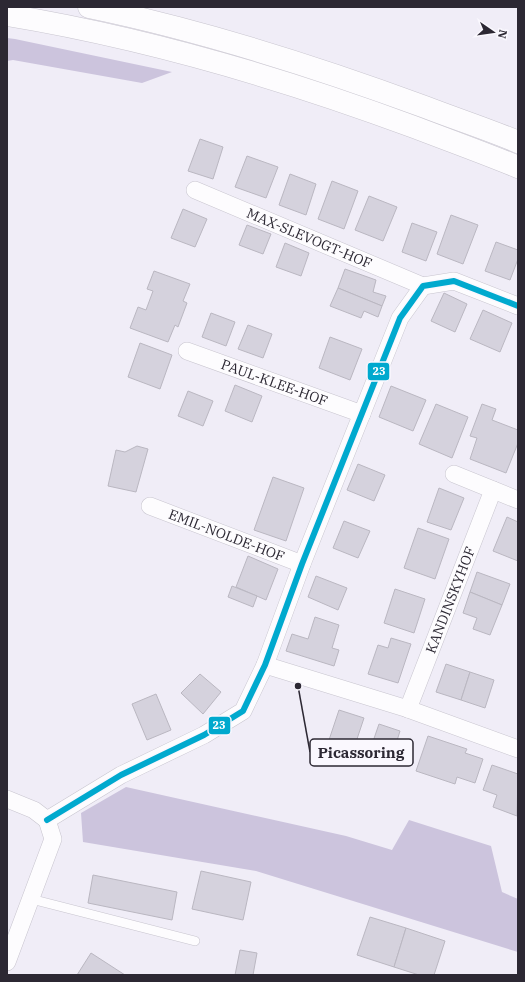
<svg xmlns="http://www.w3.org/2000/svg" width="525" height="982" font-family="'IBM Plex Serif',serif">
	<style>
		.forest { fill: #ccc4dd }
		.building { fill: #d5d2dd; stroke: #bab7c1 }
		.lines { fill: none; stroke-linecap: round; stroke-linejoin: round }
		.lane-casing { stroke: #c8c5cf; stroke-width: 10 }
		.street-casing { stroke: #c8c5cf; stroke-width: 18 }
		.highway-casing { stroke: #c8c5cf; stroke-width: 23 }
		.lane { stroke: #fdfcfe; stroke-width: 9 }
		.street { stroke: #fdfcfe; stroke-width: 17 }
		.highway { stroke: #fdfcfe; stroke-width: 22 }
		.bus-1-casing { stroke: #faf8fe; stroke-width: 9 }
		.bus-1 { stroke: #00a9ce; stroke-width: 6 }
		.labels { text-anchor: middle; stroke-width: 3; stroke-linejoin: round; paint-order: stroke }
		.street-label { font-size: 14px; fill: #2c2833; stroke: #faf8fe }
		.leader { fill: none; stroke: #2c2833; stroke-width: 1.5 }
		.callout-dot { fill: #2c2833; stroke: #faf8fe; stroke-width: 1.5 }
		.callout { fill: #faf8fe; stroke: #2c2833; stroke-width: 1.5 }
		.callout-label { font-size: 15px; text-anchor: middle; font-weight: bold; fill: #2c2833 }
		.line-badge { stroke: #faf8fe; stroke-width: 1.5 }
		.badge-label { font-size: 11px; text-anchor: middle; font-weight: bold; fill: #fff }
	</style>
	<rect width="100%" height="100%" fill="#f0edf7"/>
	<g class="forest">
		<polygon points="7,38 15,39 172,72 142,83 13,60 7,61"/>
		<polygon points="126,787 346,836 392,850 409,820 491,846 502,892 518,899 518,952 256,871 83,842 81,813"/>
	</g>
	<g class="building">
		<polygon points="200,139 223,147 213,179 188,171"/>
		<polygon points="247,156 278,167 266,198 235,187"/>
		<polygon points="290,174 316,184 306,215 279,205"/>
		<polygon points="332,181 358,191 344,229 318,219"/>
		<polygon points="369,196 397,207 383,241 355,230"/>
		<polygon points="183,209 207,219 195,247 171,238"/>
		<polygon points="451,215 478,225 463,264 437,254"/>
		<polygon points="412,223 437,232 426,261 402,252"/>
		<polygon points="247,225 271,234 263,254 239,245"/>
		<polygon points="496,242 518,250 518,259 510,280 485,271"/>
		<polygon points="285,243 309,253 301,276 276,267"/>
		<polygon points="345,269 376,280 373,292 386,296 382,306 338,288"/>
		<polygon points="154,271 190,284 183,301 187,303 178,327 175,325 168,342 130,328 138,307 146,310 153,291 147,289"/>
		<polygon points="338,288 382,306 378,317 364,311 361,318 330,306"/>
		<polygon points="444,293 467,304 455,332 431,321"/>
		<polygon points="483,310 512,323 500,352 470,339"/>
		<polygon points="211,313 235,322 226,346 202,337"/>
		<polygon points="248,325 272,334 263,358 238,349"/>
		<polygon points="330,337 362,349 350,380 319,368"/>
		<polygon points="140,343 172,355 160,389 128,377"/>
		<polygon points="235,385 262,396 252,422 225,411"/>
		<polygon points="391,386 426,400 413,431 379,417"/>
		<polygon points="188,391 213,401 203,426 178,416"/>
		<polygon points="436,404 468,417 452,458 419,444"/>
		<polygon points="482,404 496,409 492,420 518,430 518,443 506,473 470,459 477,438 470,436"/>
		<polygon points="137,446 148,449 136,492 108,486 116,450 125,452"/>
		<polygon points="358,464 385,475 374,501 347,490"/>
		<polygon points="273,477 304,488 286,541 254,530"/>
		<polygon points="439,488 464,498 451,530 427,522"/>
		<polygon points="507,517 518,522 518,561 493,551"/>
		<polygon points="344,521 370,531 358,558 333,548"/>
		<polygon points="418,528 449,539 435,579 404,568"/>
		<polygon points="248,556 278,569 266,600 236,587"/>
		<polygon points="477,572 510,584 502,605 470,592"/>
		<polygon points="316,576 347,588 338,610 308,597"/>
		<polygon points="232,586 257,596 253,607 228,597"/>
		<polygon points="395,589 425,599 414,633 384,623"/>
		<polygon points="470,592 502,605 490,635 473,629 477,618 463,613"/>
		<polygon points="315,617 339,625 332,648 339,650 334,666 286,651 292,634 308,639"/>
		<polygon points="391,638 411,644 398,683 368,674 378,645 388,648"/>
		<polygon points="446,664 470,672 461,700 436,692"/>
		<polygon points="470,672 494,680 485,708 461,700"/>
		<polygon points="200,674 221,692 203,714 181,693"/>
		<polygon points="156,694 171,730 147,740 132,704"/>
		<polygon points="339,710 364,718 354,748 329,740"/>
		<polygon points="379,724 400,731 390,763 368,756"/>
		<polygon points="428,736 467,749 465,753 483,759 475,783 457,777 455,784 416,771"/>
		<polygon points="492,765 518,774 517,816 493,807 497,795 483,790"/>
		<polygon points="201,871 251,882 243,920 192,909"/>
		<polygon points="93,875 177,892 172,920 88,903"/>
		<polygon points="370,917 406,928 394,967 357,955"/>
		<polygon points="406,928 445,941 434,975 419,975 394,967"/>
		<polygon points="240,950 257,953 253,975 235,975"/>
		<polygon points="91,953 125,975 77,975"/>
	</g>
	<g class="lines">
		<defs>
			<polyline id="lane" points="31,899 195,941"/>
			<g id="street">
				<path id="s1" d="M 195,190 L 423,286"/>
				<path id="s2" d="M 187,351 L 362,414"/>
				<polyline points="454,474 518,500"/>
				<path id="s3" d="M 150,506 L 302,564"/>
				<polyline points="265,665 408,709 518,749"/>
				<path id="s4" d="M 408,709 L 493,490"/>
				<polyline points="7,799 34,810 47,820"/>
				<polyline points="47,820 121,775 204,735 243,711 265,665 302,564 400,318 423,286 454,281 518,306"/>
				<polyline points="7,962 53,839 47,820"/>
			</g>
			<g id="highway">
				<path d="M 89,7 C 205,31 314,66 425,107 C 456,119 487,129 518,142"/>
				<path d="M 7,15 C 146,38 282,78 414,127 C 448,140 484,153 518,167"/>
			</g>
		</defs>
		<use href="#lane" class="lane-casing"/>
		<use href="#street" class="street-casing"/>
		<use href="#highway" class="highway-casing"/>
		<use href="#lane" class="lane"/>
		<use href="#street" class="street"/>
		<use href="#highway" class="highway"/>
		<defs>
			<polyline id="bus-1" points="47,820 121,775 204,735 243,711 265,665 302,564 400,318 423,286 454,281 518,306"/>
		</defs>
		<use href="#bus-1" class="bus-1-casing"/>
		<use href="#bus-1" class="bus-1"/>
	</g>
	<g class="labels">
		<g class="street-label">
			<text dy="5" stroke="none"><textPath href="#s1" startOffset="124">MAX-SLEVOGT-HOF</textPath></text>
			<text dy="5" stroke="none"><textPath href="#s2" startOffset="93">PAUL-KLEE-HOF</textPath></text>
			<text dy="5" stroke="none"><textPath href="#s3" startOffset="82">EMIL-NOLDE-HOF</textPath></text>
			<text dy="5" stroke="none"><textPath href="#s4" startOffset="117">KANDINSKYHOF</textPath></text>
		</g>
	</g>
	<path class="leader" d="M298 686L310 752"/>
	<circle class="callout-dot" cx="298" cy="686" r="4"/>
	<rect class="callout" x="310" y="739" width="103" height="27" rx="4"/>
	<g class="callout-label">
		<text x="361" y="758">Picassoring</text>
	</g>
	<g class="line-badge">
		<rect x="367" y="362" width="23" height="19" rx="4" fill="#00a9ce"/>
		<rect x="208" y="716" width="23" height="19" rx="4" fill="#00a9ce"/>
	</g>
	<g class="badge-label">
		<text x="379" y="375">23</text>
		<text x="219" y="729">23</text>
	</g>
	<rect width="525" height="982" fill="none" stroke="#2c2833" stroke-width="16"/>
	<g transform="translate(493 32) rotate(103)" stroke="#faf8fe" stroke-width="3" paint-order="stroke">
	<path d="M0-3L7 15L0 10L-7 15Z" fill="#2c2833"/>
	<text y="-6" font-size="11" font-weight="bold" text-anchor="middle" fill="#2c2833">N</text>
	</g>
</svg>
